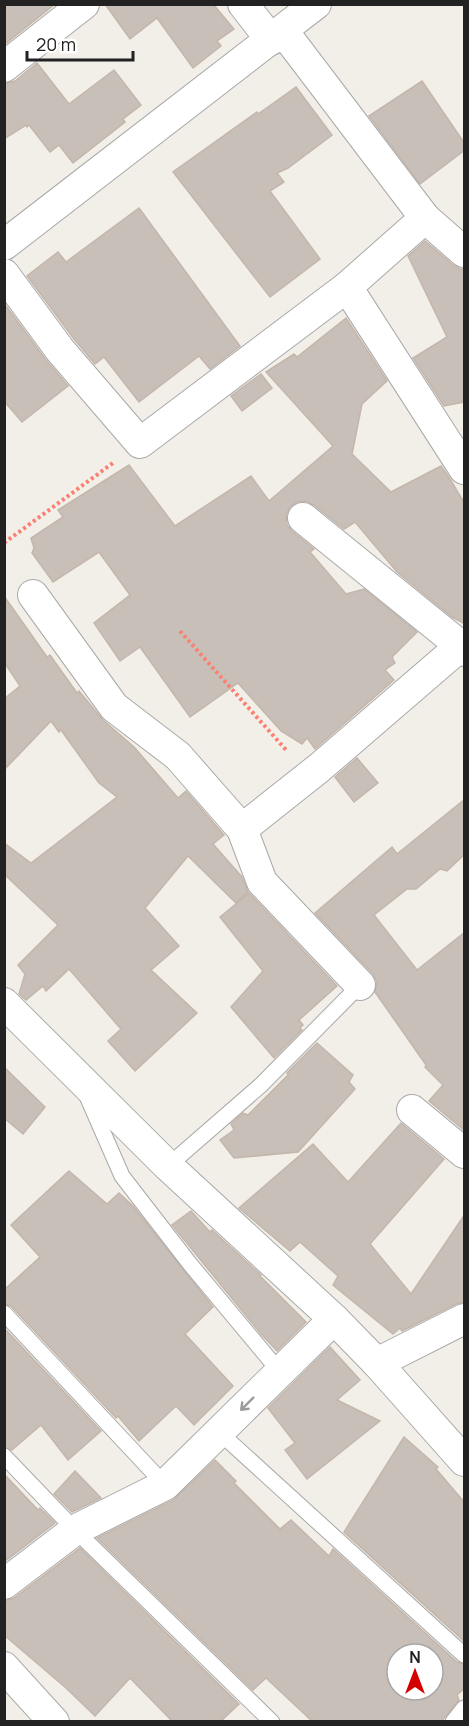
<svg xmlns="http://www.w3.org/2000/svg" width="469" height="1726" font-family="Manrope,sans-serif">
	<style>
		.building { fill: #c7bfb8; stroke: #c4b6ab; stroke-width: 1.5; fill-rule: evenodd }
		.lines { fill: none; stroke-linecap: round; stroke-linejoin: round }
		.service-casing { stroke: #a9a9a9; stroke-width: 17 }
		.minor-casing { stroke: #a9a9a9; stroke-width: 32 }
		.path { stroke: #fa8072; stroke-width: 4; stroke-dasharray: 3 3; stroke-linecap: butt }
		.service { stroke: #fff; stroke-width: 15 }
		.minor { stroke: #fff; stroke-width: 30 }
		.oneway { stroke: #9c9c9c }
	</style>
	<rect width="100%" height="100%" fill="#f2efe9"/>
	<g class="building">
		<polygon points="4,4 55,4 4,45"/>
		<polygon points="105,4 213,4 234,29 217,41 221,46 193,68 157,18 130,39"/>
		<polygon points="37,63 69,104 114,70 141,105 123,119 125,122 73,163 59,145 50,152 29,125 27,127 26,125 4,139 4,84 15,81"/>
		<polygon points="422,81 465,144 465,150 420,184 369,116"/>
		<polygon points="296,87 332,135 288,168 277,173 284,182 270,191 320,259 270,297 173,172 257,112 258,114"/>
		<polygon points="139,208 240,346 210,369 199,356 139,402 104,357 95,364 74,339 27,276 58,252 66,262"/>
		<polygon points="425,241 453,265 460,269 465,269 465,402 444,406 413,358 447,337 408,256"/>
		<polygon points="6,306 46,360 68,386 22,422 4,401 4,307"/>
		<polygon points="346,318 387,381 362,404 352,454 391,492 441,466 450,479 465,504 465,624 452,617 397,572 355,522 344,529 314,505 306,501 297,502 290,507 286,515 287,525 292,531 314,549 310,552 346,594 364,589 417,632 392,657 395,663 385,670 394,680 315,749 307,738 302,744 281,731 238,683 190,717 140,647 120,661 94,623 130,595 99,552 53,582 32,553 34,548 31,538 63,517 58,510 129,465 175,526 251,476 269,501 333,446 266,372 294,354 297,357"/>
		<polygon points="261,374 272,388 242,411 231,396"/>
		<polygon points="4,596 47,657 50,655 77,693 79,691 103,720 134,747 178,798 186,791 224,835 213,844 242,877 248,892 236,903 188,856 145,908 179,946 151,970 197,1013 135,1071 108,1041 121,1029 69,969 46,991 43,986 26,1000 19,994 25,974 18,965 58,925 4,874 4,843 31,863 117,797 99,783 61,730 59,732 51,721 4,770 4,699 20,686 4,662"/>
		<polygon points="357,758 378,783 354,802 335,777"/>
		<polygon points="465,799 465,854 447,871 440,869 416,889 407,889 374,915 417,970 465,932 465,1131 429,1101 443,1085 425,1067 426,1065 375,992 377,982 373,974 315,913 392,847 397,854"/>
		<polygon points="249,893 337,986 299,1020 303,1025 300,1028 302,1030 274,1058 231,1007 263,971 220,917"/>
		<polygon points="317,1043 353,1075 349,1082 355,1089 298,1152 234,1158 220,1140 234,1130 231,1124 243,1113 248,1115 288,1075 287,1073"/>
		<polygon points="4,1067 45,1107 23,1134 4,1118"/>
		<polygon points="401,1123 444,1159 370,1244 411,1294 465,1214 465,1302 456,1304 402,1331 400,1328 393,1334 333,1285 338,1276 300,1242 290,1251 239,1208 313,1144 348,1182"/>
		<polygon points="69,1171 107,1204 119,1193 133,1206 213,1307 185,1334 233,1386 194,1425 176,1406 139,1441 118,1416 116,1418 11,1306 4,1304 4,1290 40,1257 11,1225"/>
		<polygon points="191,1211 210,1232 212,1230 261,1275 260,1276 306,1322 277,1351 261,1334 172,1225"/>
		<polygon points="4,1328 101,1431 68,1460 41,1425 12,1450 4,1447"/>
		<polygon points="330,1347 360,1380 337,1400 380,1421 307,1479 285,1450 295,1443 268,1408"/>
		<polygon points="404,1437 438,1467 436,1469 465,1503 465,1642 344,1532"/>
		<path d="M 215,1460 L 236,1481 L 234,1483 L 280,1529 L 291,1520 L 329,1556 L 333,1549 L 457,1662 L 465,1664 L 465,1688 L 457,1695 L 459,1700 L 441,1722 L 313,1722 L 266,1678 L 253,1690 L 97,1538 L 173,1500 ZM 397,1654 L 433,1654 L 433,1690 L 397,1690 Z"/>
		<polygon points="75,1471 101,1498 72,1512 54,1494"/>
		<polygon points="4,1474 38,1510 40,1508 55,1523 4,1562"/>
		<polygon points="80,1548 239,1704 220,1722 173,1722 130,1678 95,1716 66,1688 4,1635 4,1601 14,1598"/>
	</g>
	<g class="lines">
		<defs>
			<g id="service">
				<polyline points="87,1096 122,1176 190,1264 280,1372"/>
				<polyline points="168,1166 261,1085 360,985"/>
				<polyline points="4,1313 165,1485"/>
				<polyline points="219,1432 464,1655"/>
				<polyline points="4,1456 75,1530 272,1722"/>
				<polyline points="453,1722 464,1708"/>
			</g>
			<g id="minor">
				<polyline points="243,4 271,40"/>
				<polyline points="4,67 84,4"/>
				<polyline points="425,218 464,252"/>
				<polyline points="4,245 316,4"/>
				<polyline points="4,274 60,350 140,443 347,287 425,218 283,31"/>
				<polyline points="347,287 464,469"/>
				<polyline points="303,518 461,646 464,651"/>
				<polyline points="33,595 114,707 178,756 242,829"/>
				<polyline points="360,985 262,882 242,829 319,768 464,643"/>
				<polyline points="4,1003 168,1166 334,1319 377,1363 464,1461"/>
				<polyline points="412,1110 464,1153"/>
				<polyline points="377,1363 464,1319"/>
				<polyline points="4,1584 75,1530 165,1485 334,1319"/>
				<polyline points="4,1667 54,1722"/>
			</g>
		</defs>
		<use href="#service" class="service-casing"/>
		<use href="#minor" class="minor-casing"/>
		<g class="path">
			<polyline points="4,543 113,463"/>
			<polyline points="180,631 287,751"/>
		</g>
		<use href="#service" class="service"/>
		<use href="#minor" class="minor"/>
	</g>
	<defs><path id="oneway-shaft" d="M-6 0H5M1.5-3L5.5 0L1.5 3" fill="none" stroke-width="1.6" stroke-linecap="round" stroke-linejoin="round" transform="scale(1.5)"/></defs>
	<use class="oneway" href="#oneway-shaft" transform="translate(247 1404) rotate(135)"/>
	<rect width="469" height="1726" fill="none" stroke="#222222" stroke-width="12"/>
	<g transform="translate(415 1672)"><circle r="28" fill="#ffffff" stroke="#a7a7a7" stroke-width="1.5"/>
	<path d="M0-4.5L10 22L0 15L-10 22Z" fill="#d40000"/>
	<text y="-9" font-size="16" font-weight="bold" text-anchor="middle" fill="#222222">N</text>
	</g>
	<path d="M27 51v9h106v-9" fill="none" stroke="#222222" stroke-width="3"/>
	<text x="36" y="51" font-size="18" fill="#222222" stroke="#ffffff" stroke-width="4.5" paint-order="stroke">20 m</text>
</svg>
